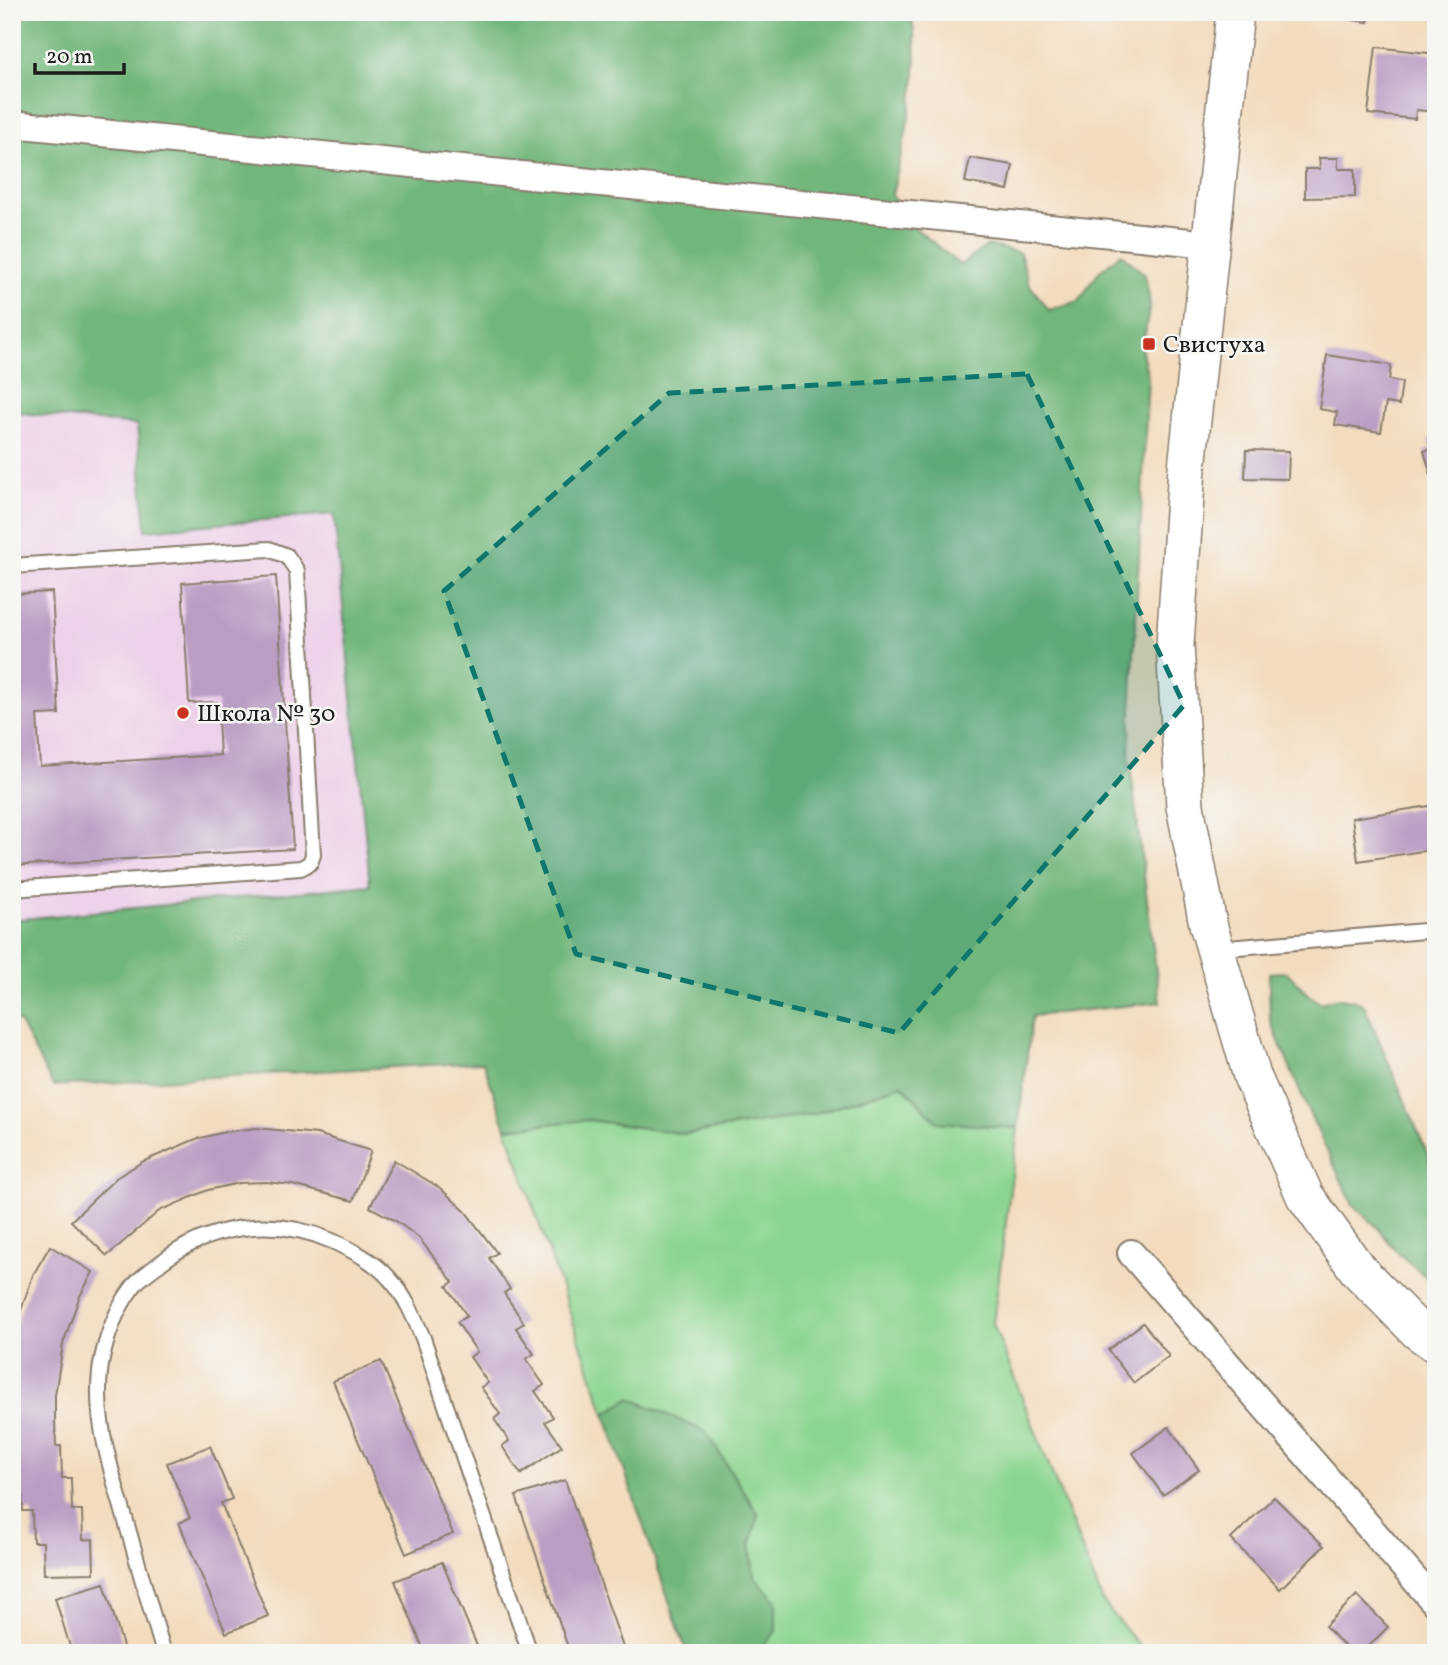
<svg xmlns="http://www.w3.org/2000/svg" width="1448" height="1665" font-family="Vollkorn,serif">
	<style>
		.built { fill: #edd1e9 }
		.green { fill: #8cd590; stroke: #547856; stroke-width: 2 }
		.forest { fill: #71b67a; stroke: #46694b; stroke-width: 2 }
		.building { fill: #b99dc3 }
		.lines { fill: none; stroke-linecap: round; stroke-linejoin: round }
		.service-casing { stroke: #887c6c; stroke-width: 18 }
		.minor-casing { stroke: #887c6c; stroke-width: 30 }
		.secondary-casing { stroke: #887c6c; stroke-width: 40 }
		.service { stroke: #fff; stroke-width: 14 }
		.minor { stroke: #fff; stroke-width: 26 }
		.secondary { stroke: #fff; stroke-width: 37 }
		.marked { fill: #0f766e; fill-opacity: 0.2; stroke: #0f766e; stroke-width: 5; stroke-dasharray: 14 9; stroke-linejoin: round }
		.poi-dot { fill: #c8321e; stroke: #f6f6f2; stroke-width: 2.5 }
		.labels { text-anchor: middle; stroke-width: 5; stroke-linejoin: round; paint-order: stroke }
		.poi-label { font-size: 24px; fill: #1c1c1c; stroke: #f6f6f2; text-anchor: start }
	</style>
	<rect width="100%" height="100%" fill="#f6f6f2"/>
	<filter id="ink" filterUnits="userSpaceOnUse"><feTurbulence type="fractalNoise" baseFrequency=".0143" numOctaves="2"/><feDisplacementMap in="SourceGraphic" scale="14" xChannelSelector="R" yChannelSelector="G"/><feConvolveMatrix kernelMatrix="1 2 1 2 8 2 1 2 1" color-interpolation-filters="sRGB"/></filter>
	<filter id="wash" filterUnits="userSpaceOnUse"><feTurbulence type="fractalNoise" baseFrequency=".00686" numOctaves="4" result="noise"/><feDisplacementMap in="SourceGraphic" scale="28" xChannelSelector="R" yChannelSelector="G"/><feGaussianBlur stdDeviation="1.57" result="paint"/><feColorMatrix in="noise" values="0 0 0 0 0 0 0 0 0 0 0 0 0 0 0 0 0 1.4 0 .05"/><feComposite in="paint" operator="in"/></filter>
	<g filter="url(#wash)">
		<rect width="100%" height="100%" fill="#f3dbbd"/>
		<polygon class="built" points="12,412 137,425 147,530 334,514 370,886 12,920"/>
		<polygon class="green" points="902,1085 937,1122 1018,1128 993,1324 1103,1602 1145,1653 755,1653 776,1631 776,1601 754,1578 750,1546 758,1514 630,1399 605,1414 506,1128 589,1120 686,1134 813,1114"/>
		<g class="forest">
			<path d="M 12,12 L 910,12 C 926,71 904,137 892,195 L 908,222 L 960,265 L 988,245 L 1020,253 L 1029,284 L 1049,310 L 1079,301 L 1097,274 L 1121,253 L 1145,275 L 1150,303 L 1142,352 L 1148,376 L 1129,757 L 1160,1002 L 1032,1016 L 1018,1128 L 937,1122 L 902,1085 L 813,1114 L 686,1134 L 589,1120 L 506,1128 L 483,1062 L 53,1086 L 20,1023 L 12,1017 L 12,920 L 370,885 L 334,514 L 146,530 L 137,425 L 12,412 Z"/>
			<path d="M 1286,972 C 1299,982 1305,995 1321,1003 C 1338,997 1347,996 1364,1005 L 1430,1160 L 1436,1168 L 1436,1285 L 1397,1252 L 1377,1227 L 1353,1205 L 1307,1108 L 1270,1020 L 1269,973 Z"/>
			<polygon points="630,1398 706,1432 758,1514 750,1546 754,1577 776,1601 776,1632 755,1653 687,1653 605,1414"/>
		</g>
		<g id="blocks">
			<g class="building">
				<polygon points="1347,12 1369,12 1368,22 1346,19"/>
				<polygon points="1376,47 1436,54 1436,112 1416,110 1415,119 1368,114"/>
				<polygon points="970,158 1013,165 1008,190 965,182"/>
				<polygon points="1319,158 1338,158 1338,169 1355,169 1355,197 1305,198 1305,169 1320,169"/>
				<polygon points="1327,355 1391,365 1389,380 1402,382 1399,405 1386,403 1381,432 1335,425 1337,412 1319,409"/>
				<polygon points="1436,437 1436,473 1431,475 1424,451 1432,449 1429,439"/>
				<polygon points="1246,450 1289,451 1288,479 1245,478"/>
				<polygon points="276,576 293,849 12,866 12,594 52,592 59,714 37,715 40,766 220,755 217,702 189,703 182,583"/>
				<polygon points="1436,805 1436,849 1358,861 1352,818"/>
				<polygon points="256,1128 317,1134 371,1151 353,1201 293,1185 266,1182 239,1183 208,1190 159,1211 107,1256 71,1221 116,1178 142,1162 196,1139 225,1132"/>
				<polygon points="394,1160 440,1188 465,1211 497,1253 489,1258 510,1289 504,1293 524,1323 516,1328 534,1354 526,1359 544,1385 535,1391 553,1417 545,1422 562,1446 521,1474 502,1446 509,1441 494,1419 500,1414 481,1387 488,1383 470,1357 477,1352 457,1322 467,1316 447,1286 453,1282 419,1238 396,1221 370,1207"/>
				<polygon points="50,1246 93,1272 79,1298 63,1344 55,1395 55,1422 56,1446 61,1446 62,1478 71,1478 72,1510 82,1510 83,1540 93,1539 94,1573 44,1574 43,1542 33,1542 32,1511 23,1511 22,1479 14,1480 12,1337 33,1275"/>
				<polygon points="1143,1323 1169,1356 1134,1383 1108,1350"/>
				<polygon points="381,1361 453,1534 406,1554 333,1381"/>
				<polygon points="1169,1427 1199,1470 1163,1495 1133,1453"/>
				<polygon points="210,1446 232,1499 221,1503 268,1616 226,1633 179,1523 190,1518 167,1463"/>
				<polygon points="565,1480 625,1653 570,1653 516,1496"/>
				<polygon points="1274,1497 1324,1546 1280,1589 1231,1539"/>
				<polygon points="442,1562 480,1653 425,1653 395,1581"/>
				<polygon points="104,1583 125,1653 72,1653 55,1598"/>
				<polygon points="1357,1595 1388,1627 1362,1653 1351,1653 1325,1626"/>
			</g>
		</g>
	</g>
	<g filter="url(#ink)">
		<use href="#blocks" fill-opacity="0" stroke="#887c6c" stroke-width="2"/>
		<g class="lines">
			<defs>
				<g id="service">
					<polyline points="12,566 269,549 287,556 297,571 313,855 310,863 301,868 12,889"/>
					<polyline points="1216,949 1436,930"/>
					<path d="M 164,1653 C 151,1610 139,1568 127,1525 C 112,1472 91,1415 102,1359 C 108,1331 119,1303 137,1282 C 143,1276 151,1270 158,1265 C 207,1225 272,1215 332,1241 C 352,1250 374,1261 389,1278 C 405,1295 414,1317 423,1338 L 530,1653"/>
				</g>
				<g id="minor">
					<polyline points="12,124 1210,244"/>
					<polyline points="1131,1253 1436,1604"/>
				</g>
				<polyline id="secondary" points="1235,12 1187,468 1175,645 1185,806 1208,924 1252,1076 1305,1196 1358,1270 1418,1331 1436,1344"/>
			</defs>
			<use href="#service" class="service-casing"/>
			<use href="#minor" class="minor-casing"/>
			<use href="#secondary" class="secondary-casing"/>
			<use href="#service" class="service"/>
			<use href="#minor" class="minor"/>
			<use href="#secondary" class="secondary"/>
		</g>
	</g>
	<path class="marked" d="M 1027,374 L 1184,705 L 899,1033 L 576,954 L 444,591 L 669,393 Z"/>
	<g class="poi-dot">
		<rect x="1142" y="337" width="14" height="14" rx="3.5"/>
		<circle cx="183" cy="713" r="7"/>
	</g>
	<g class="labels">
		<g class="poi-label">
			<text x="1163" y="352">Свистуха</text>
			<text x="197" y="721">Школа № 30</text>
		</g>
	</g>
	<rect width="1448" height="1665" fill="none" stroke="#f6f6f2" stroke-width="42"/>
	<path d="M35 63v10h89v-10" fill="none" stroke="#1c1c1c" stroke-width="3.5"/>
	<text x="46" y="63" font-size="21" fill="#1c1c1c" stroke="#f6f6f2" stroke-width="5" paint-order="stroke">20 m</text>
</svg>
